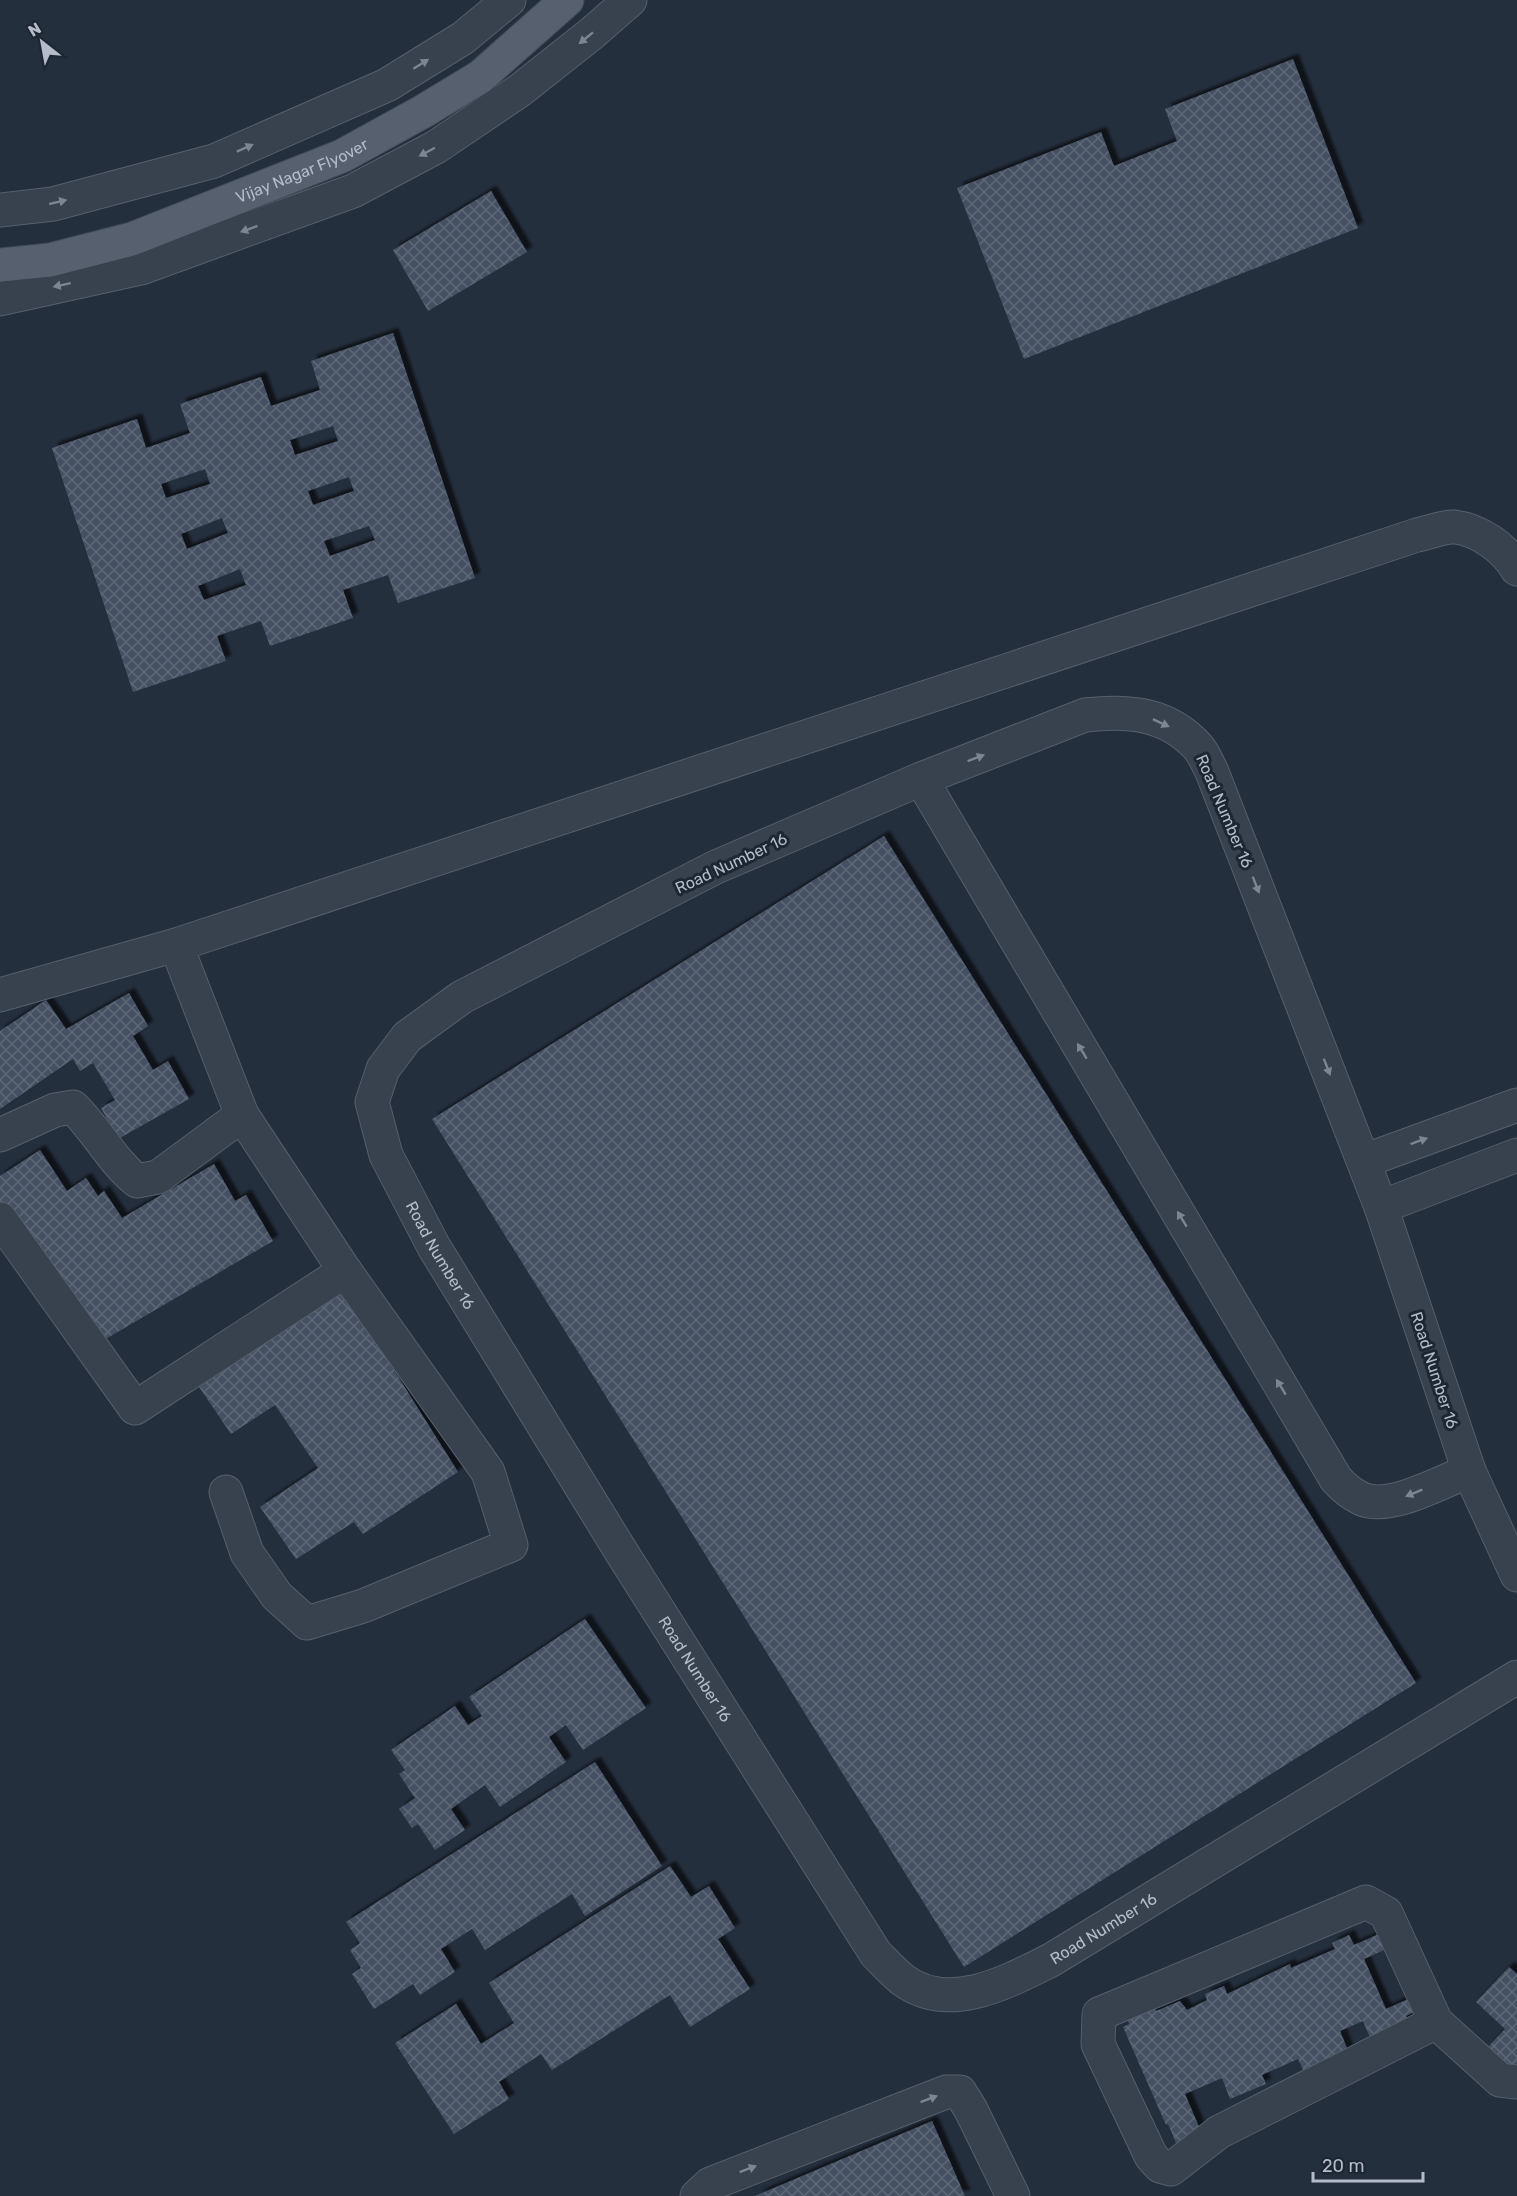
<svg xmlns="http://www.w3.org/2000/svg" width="1517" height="2196" font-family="Rubik,sans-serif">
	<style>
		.building { fill: url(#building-cross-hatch); fill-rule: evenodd; filter: url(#shadow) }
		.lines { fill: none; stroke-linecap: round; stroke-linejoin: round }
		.minor-casing { stroke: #565f6c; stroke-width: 35 }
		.major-casing { stroke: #414a57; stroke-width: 35 }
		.minor { stroke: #38414e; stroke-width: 33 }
		.major { stroke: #56606e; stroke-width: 33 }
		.oneway { fill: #7c8592 }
		.labels { text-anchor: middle; stroke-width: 6; stroke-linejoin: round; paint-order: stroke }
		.street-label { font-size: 16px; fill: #b4bcc9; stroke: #1d2633 }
	</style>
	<defs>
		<pattern id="building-cross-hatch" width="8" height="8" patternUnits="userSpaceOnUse" patternTransform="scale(1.5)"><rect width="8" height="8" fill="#455162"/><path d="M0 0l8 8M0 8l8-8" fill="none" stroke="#5d6877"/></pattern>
		<filter id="shadow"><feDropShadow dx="5.5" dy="-5.5" stdDeviation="1.5" flood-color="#0009"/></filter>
	</defs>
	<rect width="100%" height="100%" fill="#242f3e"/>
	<g class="building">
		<polygon points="1293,59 1358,228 1024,359 957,188 1101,132 1114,166 1177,141 1165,109"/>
		<polygon points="491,191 527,252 428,311 393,250"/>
		<path d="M 393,333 L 475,578 L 398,603 L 388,575 L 343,590 L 353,618 L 270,646 L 261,621 L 217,636 L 226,661 L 133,692 L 52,448 L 137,419 L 146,448 L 190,433 L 180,404 L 261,377 L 271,406 L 320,390 L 311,361 ZM 333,426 L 338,441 L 295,455 L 290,440 ZM 205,469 L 210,484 L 166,498 L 161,484 ZM 349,477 L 354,491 L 313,505 L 308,491 ZM 222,518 L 228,533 L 187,549 L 181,534 ZM 369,526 L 375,540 L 330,556 L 324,541 ZM 240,569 L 246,585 L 204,600 L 198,586 Z"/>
		<polygon points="884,836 1416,1683 964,1967 432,1119"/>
		<polygon points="129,993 148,1026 133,1036 153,1070 168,1061 189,1099 118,1139 101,1108 115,1100 93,1063 80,1071 73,1059 0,1109 0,1031 46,1000 66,1029"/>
		<polygon points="40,1150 67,1191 86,1178 98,1196 104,1191 122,1218 214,1164 235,1201 246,1195 273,1241 92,1347 66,1285 52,1264 44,1270 31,1236 15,1211 8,1215 0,1204 0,1176"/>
		<polygon points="341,1286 458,1472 363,1534 354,1522 296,1559 260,1507 318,1468 275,1405 231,1434 195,1381"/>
		<polygon points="585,1619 646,1708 583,1750 566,1725 549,1737 566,1762 500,1807 485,1785 451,1809 465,1830 435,1850 418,1824 412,1828 399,1809 415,1798 399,1774 405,1770 391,1750 455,1706 468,1725 482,1716 469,1697"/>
		<polygon points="595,1762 662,1866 585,1916 572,1894 485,1950 472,1929 441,1949 455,1972 420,1995 413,1984 374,2009 352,1974 361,1968 350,1950 360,1943 346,1922"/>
		<polygon points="670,1866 691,1897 709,1886 735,1928 718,1939 750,1989 690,2027 670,1995 552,2070 541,2054 499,2082 509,2099 454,2134 395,2043 456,2004 481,2044 514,2023 489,1983"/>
		<polygon points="1386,1931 1393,1946 1364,1959 1386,2009 1415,1996 1420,2009 1406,2016 1409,2022 1371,2040 1363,2021 1340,2031 1349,2053 1304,2072 1298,2059 1262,2075 1266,2084 1230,2099 1222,2078 1185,2094 1202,2134 1177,2145 1168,2124 1166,2125 1123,2027 1129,2024 1126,2015 1153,2003 1156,2011 1180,2001 1187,2010 1207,2000 1205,1994 1224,1986 1227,1994 1290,1964 1291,1968 1335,1949 1332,1943 1349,1935 1354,1945"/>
		<polygon points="1509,1967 1517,1974 1517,2075 1488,2047 1505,2029 1476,2002"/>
		<polygon points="932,2121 965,2196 755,2196"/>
	</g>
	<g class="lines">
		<defs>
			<g id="minor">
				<polyline points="0,210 53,204 214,161 387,85 463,38 509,0"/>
				<polyline points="0,299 141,268 353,191 436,147 519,91 591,34 630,0"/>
				<path d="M 921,779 L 1336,1479 C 1343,1487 1351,1494 1362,1499 C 1390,1511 1441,1482 1469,1471"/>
				<polyline points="0,995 176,945"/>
				<path d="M 0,1135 L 55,1110 L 73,1107 C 97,1130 111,1160 137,1181 L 158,1177 L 242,1115"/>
				<polyline points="1364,1161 1517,1105"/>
				<polyline points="1381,1207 1517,1155"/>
				<polyline points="0,1219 135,1408 345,1271"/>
				<path d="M 226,1492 L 247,1553 L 277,1596 L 307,1623 L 363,1606 L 511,1545 L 488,1472 L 345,1271 L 242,1115 L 176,945 L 1417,535 C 1428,533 1444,526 1455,527 C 1479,530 1505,548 1517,569"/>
				<path id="s1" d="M 1517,1575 L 1469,1471 L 1381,1207 L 1212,772 C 1208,764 1204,754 1198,747 C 1167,713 1128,710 1085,715 L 921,779 L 716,867 L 462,997 L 407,1037 L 383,1069 L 372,1102 L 386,1155 L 434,1247 L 622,1553 L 876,1954 C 885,1963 893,1972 903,1980 C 949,2014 1007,1982 1051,1960 L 1517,1677"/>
				<polyline points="1436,2022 1219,2132 1171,2169 1160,2166 1151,2156 1098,2044 1099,2014 1366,1902 1386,1913 1436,2022 1500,2080 1517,2082"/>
				<polyline points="697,2196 710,2184 946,2092 960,2092 971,2110 1013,2196"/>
			</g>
			<g id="major">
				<path id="s2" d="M 0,265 L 50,260 L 132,239 L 342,156 L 422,112 L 480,77 L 567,0"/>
			</g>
		</defs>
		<use href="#minor" class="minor-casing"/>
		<use href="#major" class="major-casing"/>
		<use href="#minor" class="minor"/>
		<use href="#major" class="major"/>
	</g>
	<defs><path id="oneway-solid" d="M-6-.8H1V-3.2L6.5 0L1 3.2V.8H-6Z" transform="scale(1.5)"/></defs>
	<g class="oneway">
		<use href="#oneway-solid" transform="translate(586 38) rotate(141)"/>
		<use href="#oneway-solid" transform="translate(421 64) rotate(-32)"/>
		<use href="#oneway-solid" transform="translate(245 148) rotate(-24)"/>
		<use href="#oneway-solid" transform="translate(427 152) rotate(152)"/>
		<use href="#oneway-solid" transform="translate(58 202) rotate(-13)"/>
		<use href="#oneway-solid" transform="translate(249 229) rotate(160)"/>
		<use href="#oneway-solid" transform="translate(62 285) rotate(168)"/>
		<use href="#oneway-solid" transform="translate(1161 723) rotate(25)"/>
		<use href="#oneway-solid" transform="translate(976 758) rotate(-21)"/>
		<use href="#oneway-solid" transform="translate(1256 885) rotate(69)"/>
		<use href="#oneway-solid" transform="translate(1082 1051) rotate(-121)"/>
		<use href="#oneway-solid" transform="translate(1327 1067) rotate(69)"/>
		<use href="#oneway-solid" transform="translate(1419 1141) rotate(-20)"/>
		<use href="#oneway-solid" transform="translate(1182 1219) rotate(-121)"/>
		<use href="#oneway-solid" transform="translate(1281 1387) rotate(-121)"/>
		<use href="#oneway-solid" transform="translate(1414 1493) rotate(158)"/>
		<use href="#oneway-solid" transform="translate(929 2099) rotate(-21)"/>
		<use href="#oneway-solid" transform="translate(748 2169) rotate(-21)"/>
	</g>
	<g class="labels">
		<g class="street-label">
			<text dy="6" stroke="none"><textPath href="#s2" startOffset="318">Vijay Nagar Flyover</textPath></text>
			<text transform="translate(1225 811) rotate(67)" y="6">Road Number 16</text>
			<text transform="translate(731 863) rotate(-25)" y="6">Road Number 16</text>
			<text dy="6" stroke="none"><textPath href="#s1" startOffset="2007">Road Number 16</textPath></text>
			<text transform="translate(1435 1370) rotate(72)" y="6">Road Number 16</text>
			<text dy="6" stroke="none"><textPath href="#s1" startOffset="2493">Road Number 16</textPath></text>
			<text dy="6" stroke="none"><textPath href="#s1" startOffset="3087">Road Number 16</textPath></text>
		</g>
	</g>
	<g transform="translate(42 42) rotate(329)" stroke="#1d2633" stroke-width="4.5" paint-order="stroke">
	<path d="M0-4.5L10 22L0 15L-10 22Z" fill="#b4bcc9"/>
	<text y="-9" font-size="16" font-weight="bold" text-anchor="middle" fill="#b4bcc9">N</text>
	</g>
	<path d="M1313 2172v9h110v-9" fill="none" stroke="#b4bcc9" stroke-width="3"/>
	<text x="1322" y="2172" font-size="18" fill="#b4bcc9" stroke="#1d2633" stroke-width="4.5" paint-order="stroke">20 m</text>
</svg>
